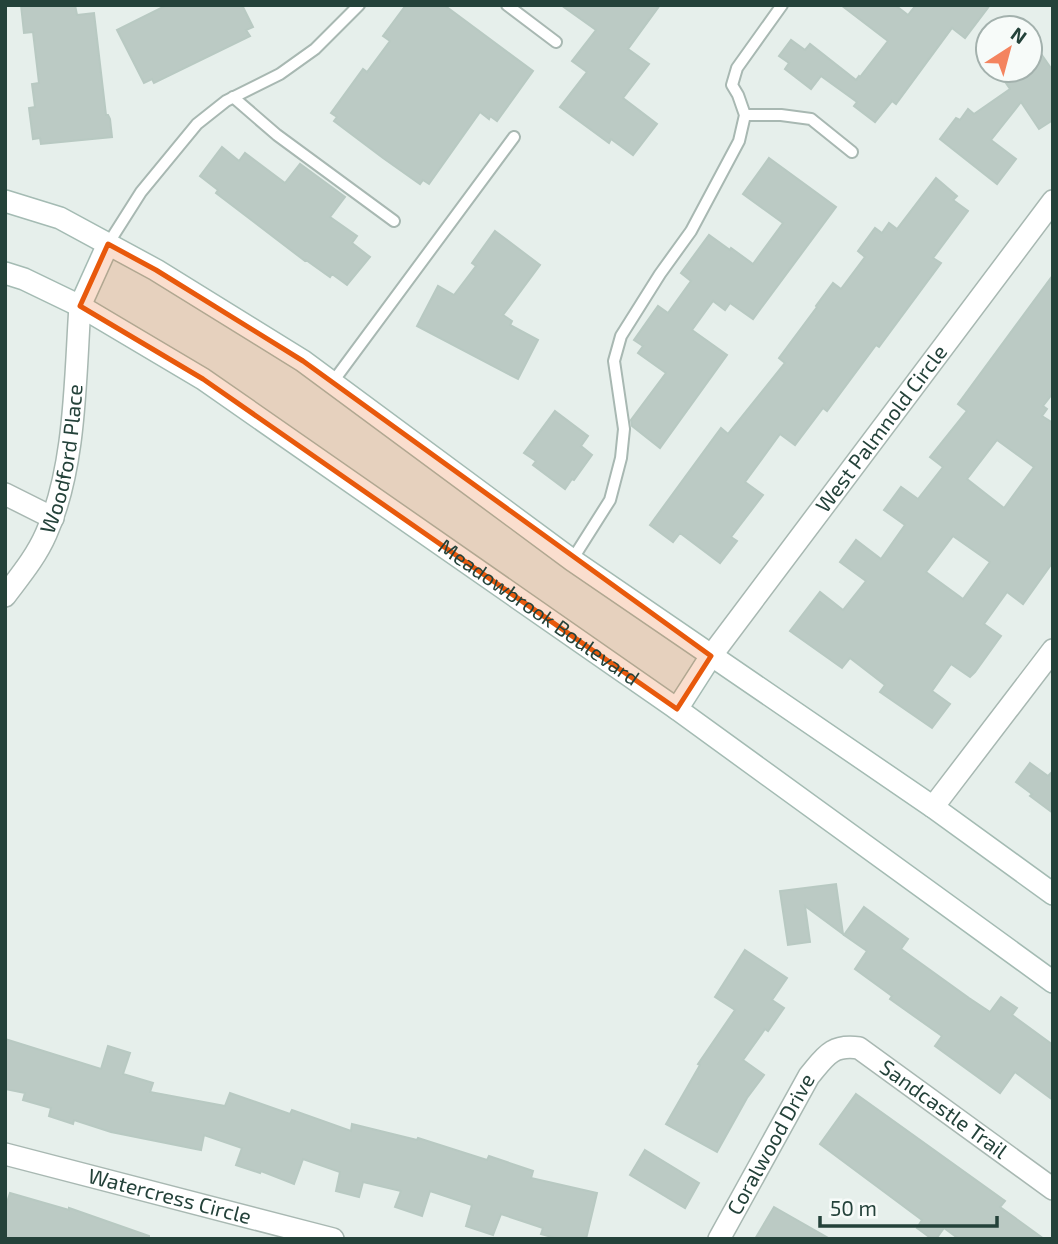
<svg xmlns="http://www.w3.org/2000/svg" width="1058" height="1244" font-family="'Exo 2',sans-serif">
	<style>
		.building { fill: #bbcac4; stroke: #b8c9c2; stroke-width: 2; fill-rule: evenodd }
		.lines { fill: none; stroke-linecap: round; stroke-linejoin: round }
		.service-casing { stroke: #a8b8b2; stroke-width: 14 }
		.minor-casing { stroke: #a8b8b2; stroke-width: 24 }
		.secondary-casing { stroke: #a4bbb3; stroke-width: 24 }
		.service { stroke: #fff; stroke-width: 10 }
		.minor { stroke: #fff; stroke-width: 21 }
		.secondary { stroke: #fff; stroke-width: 21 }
		.marked { fill: #e8590c; fill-opacity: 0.2; stroke: #e8590c; stroke-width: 5; stroke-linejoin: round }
		.labels { text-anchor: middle; stroke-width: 6; stroke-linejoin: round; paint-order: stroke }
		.street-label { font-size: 21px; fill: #24423a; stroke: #f7fbf9 }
	</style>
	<rect width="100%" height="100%" fill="#e6efeb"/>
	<g class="building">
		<polygon points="21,5 75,5 77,15 94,13 106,115 108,115 110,119 112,137 41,144 40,138 33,139 29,108 35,107 32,84 39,83 33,32 24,33"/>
		<polygon points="167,5 242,5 253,27 246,30 250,36 154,83 152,79 144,83 117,30"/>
		<polygon points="406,5 444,5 533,71 497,121 490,116 489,119 480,112 429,184 423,180 420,184 383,158 334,121 337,117 331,113 363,69 367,72 390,41 383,36"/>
		<polygon points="561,5 660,5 628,49 649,64 623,98 657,124 633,155 611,139 609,143 560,107 587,72 572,61 596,30"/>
		<polygon points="841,5 895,5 908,15 916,5 990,5 965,38 952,28 896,104 892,101 875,122 854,106 857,102 821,76 811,89 785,69 789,63 779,56 791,40 805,50 810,44 856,80 859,76 860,77 888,41"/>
		<polygon points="1030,38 1053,71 1053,120 1039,129 1021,102 991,140 1016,159 997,184 940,139 956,118 960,120 968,109 974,114 1010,89 997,70 1030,70"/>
		<polygon points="222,147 239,161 245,153 285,183 300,164 345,197 330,217 357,236 352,243 370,257 347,285 332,274 330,277 306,260 305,261 216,193 218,190 200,176"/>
		<polygon points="769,158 836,207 753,319 730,303 725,310 713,301 692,330 727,355 660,448 632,426 631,420 666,373 638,353 643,346 634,340 658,306 668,313 691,281 681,273 709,235 730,250 731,248 753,264 783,223 743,194"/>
		<polygon points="936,178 957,196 953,200 968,211 933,258 941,263 879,347 876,345 827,411 823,408 795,445 780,434 745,482 763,495 731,537 737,541 720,563 680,533 673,542 650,525 721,428 728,434 785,363 779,358 817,307 816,306 833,283 841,289 865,257 858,251 875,228 882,233 889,223 897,229"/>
		<polygon points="495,231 540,265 503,315 512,321 510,325 538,340 518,379 417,326 438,286 454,295 476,266 472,263"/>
		<path d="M 1053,275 L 1053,393 L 1043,406 L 1047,409 L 1042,416 L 1053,423 L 1053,562 L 1023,604 L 1007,592 L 984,624 L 1001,636 L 975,672 L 970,677 L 951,664 L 932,691 L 950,704 L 932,728 L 880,692 L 885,685 L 850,658 L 842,668 L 790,631 L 820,592 L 843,610 L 866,581 L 840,562 L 856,540 L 881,559 L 905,525 L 884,510 L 901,487 L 918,499 L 943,467 L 930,457 L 967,411 L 958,404 ZM 997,440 L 1034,467 L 1004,508 L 967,479 ZM 953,536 L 990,562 L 963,599 L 926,572 Z"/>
		<polygon points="555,411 588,436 581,446 592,455 574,480 572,479 565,489 533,465 536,461 524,453"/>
		<polygon points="1030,763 1048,776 1053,771 1053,813 1030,796 1032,794 1016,782"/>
		<polygon points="836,884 843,934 805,906 810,942 788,945 780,891"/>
		<polygon points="864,907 908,939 901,949 969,998 990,1012 1001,997 1017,1008 1012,1015 1053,1045 1053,1100 1015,1072 1000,1093 935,1046 942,1036 890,999 892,996 855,969 867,951 844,935"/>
		<polygon points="745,950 787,978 772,1000 784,1008 768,1031 765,1029 743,1060 764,1075 747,1098 717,1152 666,1124 700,1065 698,1064 735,1010 715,997"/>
		<polygon points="5,1039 101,1069 108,1046 130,1053 123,1074 153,1083 150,1092 225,1106 230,1093 290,1114 292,1110 351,1131 352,1124 417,1140 418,1138 487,1160 489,1156 533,1171 531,1178 597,1193 586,1239 559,1239 541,1234 543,1228 501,1214 493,1235 466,1226 472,1205 430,1191 422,1216 395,1207 401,1191 363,1182 359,1197 336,1191 340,1172 303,1159 294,1184 261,1171 260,1173 236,1165 242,1148 204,1135 201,1150 111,1132 74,1120 73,1124 49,1116 51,1108 23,1100 25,1093 5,1089"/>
		<polygon points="856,1094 1005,1201 1000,1207 1044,1239 959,1239 944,1228 936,1239 932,1239 917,1228 922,1220 820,1144"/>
		<polygon points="645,1150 699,1183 685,1208 630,1175"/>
		<polygon points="10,1193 69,1210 69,1208 149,1236 149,1239 5,1239 5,1209"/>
		<polygon points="774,1207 830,1239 755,1239"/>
	</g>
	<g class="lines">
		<defs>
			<g id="service">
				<polyline points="507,5 556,42"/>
				<polyline points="233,97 277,135 394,221"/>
				<polyline points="745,115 781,115 811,119 852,152"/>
				<polyline points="108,244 141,192 197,124 226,101 280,74 315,49 359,5"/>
				<polyline points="332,383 514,137"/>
				<polyline points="572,560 610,500 621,458 624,429 614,361 621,336 660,274 691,231 739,141 745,115 738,95 732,85 737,68 782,5"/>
			</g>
			<g id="minor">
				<polyline points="5,494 53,518"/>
				<path id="s1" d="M 5,596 C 20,576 36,557 46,534 C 76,467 75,378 80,306"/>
				<path id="s2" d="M 711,656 L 1053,201"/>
				<polyline points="933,807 1053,650"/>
				<path id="s3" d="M 5,1154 L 333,1239"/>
				<path id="s4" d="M 719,1239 L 809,1076 C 825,1057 831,1044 859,1048 L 1053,1189"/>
			</g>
			<g id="secondary">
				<polyline points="5,201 60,218 156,270 303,361 572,560 933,807 1053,894"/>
				<path id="s5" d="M 5,273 L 24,279 L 80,306 L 203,379 L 677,709 L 1053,982"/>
				<polyline points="80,306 108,244"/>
				<polyline points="677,709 711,656"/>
			</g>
		</defs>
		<use href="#service" class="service-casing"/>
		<use href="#minor" class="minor-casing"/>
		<use href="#secondary" class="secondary-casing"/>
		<use href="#service" class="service"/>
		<use href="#minor" class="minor"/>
		<use href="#secondary" class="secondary"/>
	</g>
	<path class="marked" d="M 108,244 L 156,270 L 303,361 L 711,656 L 677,709 L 203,379 L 80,306 Z"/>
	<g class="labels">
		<g class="street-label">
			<text dy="7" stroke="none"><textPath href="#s2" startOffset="284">West Palmnold Circle</textPath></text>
			<text dy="7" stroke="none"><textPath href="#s1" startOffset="152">Woodford Place</textPath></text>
			<text dy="7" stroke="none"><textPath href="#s5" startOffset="634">Meadowbrook Boulevard</textPath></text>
			<text dy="7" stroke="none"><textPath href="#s4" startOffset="352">Sandcastle Trail</textPath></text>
			<text dy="7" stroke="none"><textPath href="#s4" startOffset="108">Coralwood Drive</textPath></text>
			<text dy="7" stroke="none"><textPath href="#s3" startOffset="170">Watercress Circle</textPath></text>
		</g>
	</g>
	<rect width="1058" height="1244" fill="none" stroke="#24423a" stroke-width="14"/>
	<g transform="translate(1009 49) rotate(36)"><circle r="33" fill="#f7fbf9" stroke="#a3b1ad" stroke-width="2"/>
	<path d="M0-5L12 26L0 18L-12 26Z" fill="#f4845f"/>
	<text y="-10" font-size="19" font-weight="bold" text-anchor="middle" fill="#24423a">N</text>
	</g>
	<path d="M820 1216v10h177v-10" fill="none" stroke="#24423a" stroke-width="3.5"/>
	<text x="830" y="1216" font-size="21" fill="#24423a" stroke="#f7fbf9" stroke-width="5" paint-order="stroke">50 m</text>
</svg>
